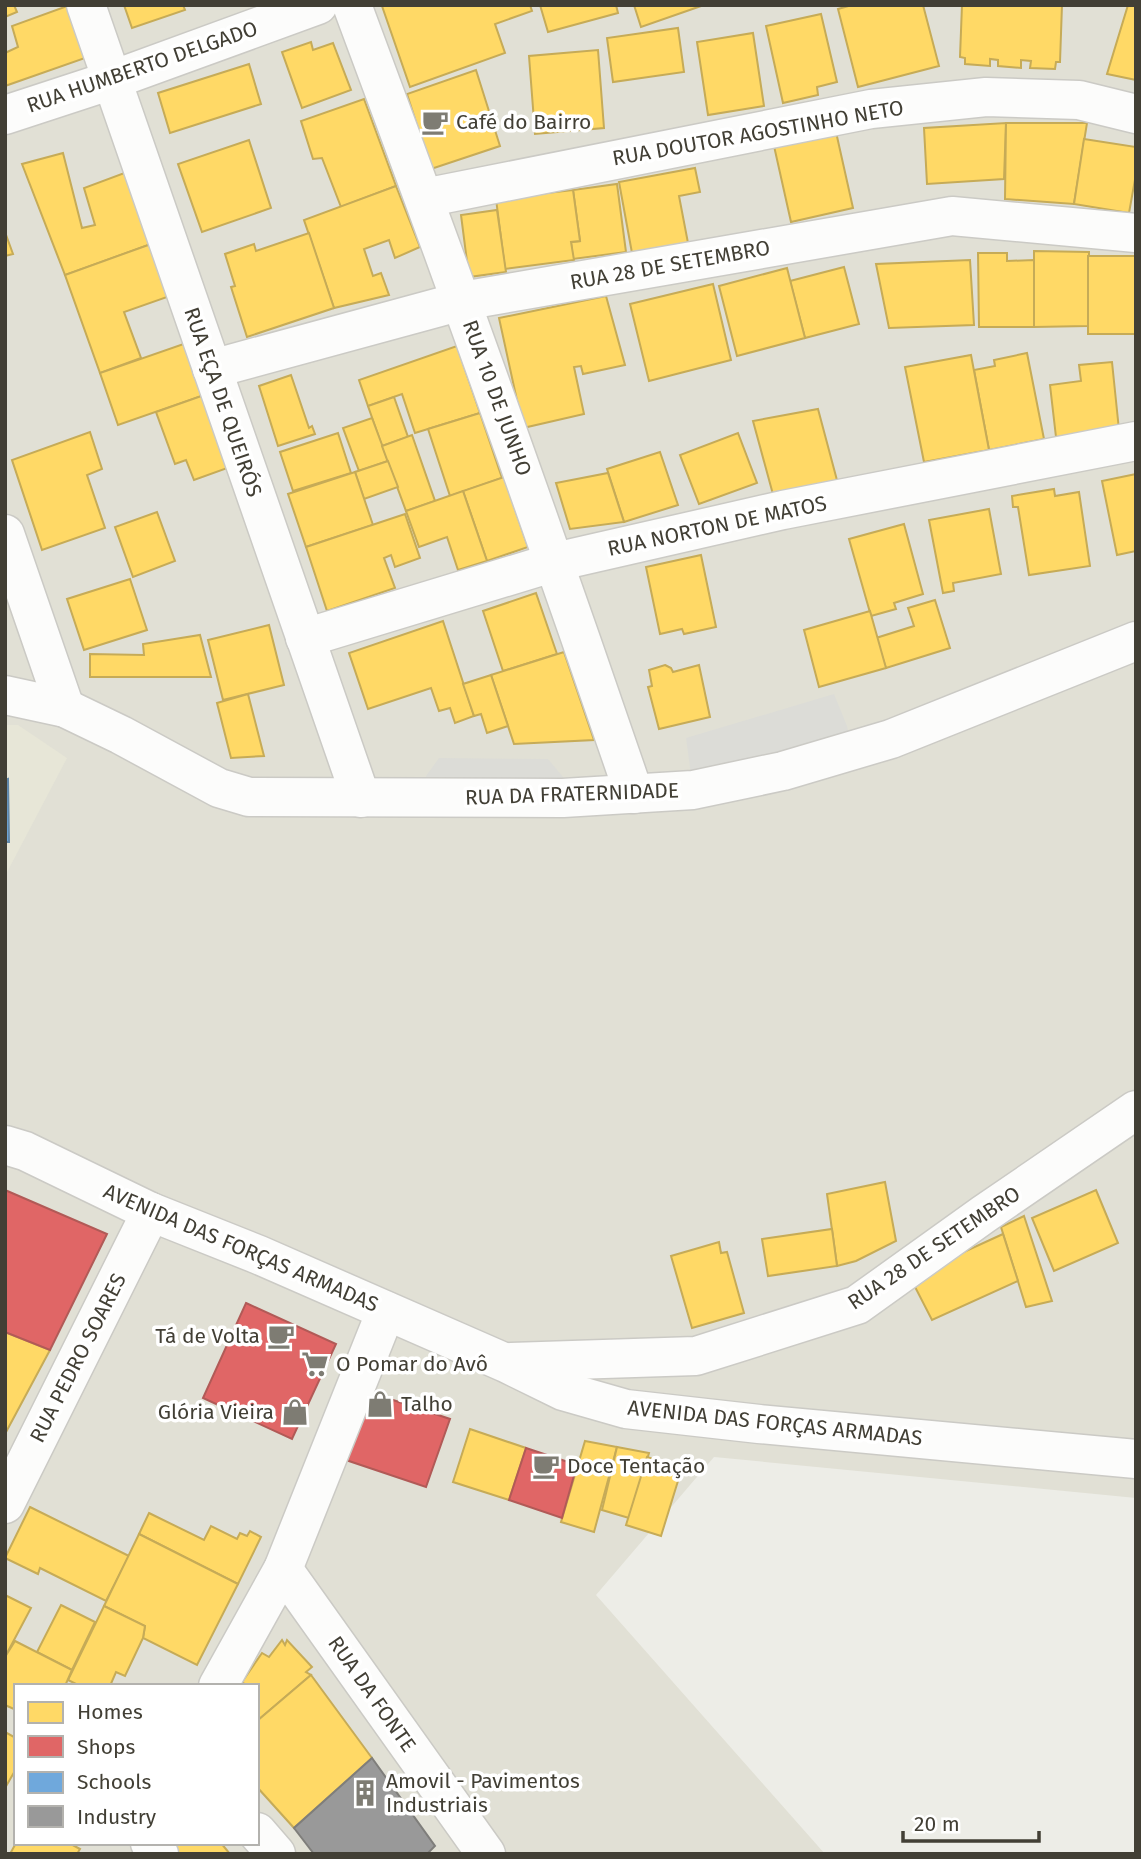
<svg xmlns="http://www.w3.org/2000/svg" width="1141" height="1859" font-family="'Fira Sans',sans-serif">
	<style>
		.residential { fill: #e1e0d5; fill-rule: evenodd }
		.education { fill: #e7e6d7 }
		.parking { fill: #dcdcd7 }
		.homes { fill: #ffd966; stroke: #c6ab57; stroke-width: 2 }
		.shops { fill: #e06666; stroke: #b15a57; stroke-width: 2 }
		.schools { fill: #6fa8dc; stroke: #6288aa; stroke-width: 2 }
		.industry { fill: #999; stroke: #7f7e7b; stroke-width: 2 }
		.lines { fill: none; stroke-linecap: round; stroke-linejoin: round }
		.minor-casing { stroke: #cbcac5; stroke-width: 41 }
		.minor { stroke: #fcfcfb; stroke-width: 38 }
		.labels { text-anchor: middle; stroke-width: 7; stroke-linejoin: round; paint-order: stroke }
		.street-label { font-size: 21px; fill: #423f35; stroke: #fff }
		.poi-label { font-size: 21px; fill: #423f35; stroke: #fff; text-anchor: start }
	</style>
	<rect width="100%" height="100%" fill="#edede7"/>
	<path class="residential" d="M 5,5 L 1136,5 L 1136,1498 L 714,1457 L 596,1595 L 825,1854 L 5,1854 ZM 16,1686 L 257,1686 L 257,1843 L 16,1843 Z"/>
	<polygon class="education" points="5,725 18,725 67,758 5,876"/>
	<g class="parking">
		<polygon points="834,694 847,726 853,750 693,790 686,738"/>
		<polygon points="439,758 548,759 563,777 563,798 426,798 426,776"/>
	</g>
	<g class="homes">
		<polygon points="5,5 14,5 17,12 5,17"/>
		<polygon points="70,5 88,57 5,86 5,53 18,47 12,26"/>
		<polygon points="124,5 183,5 185,10 132,28"/>
		<polygon points="530,5 532,11 495,24 505,53 410,87 382,6"/>
		<polygon points="540,5 616,5 618,13 548,32"/>
		<polygon points="634,5 704,5 641,27"/>
		<polygon points="852,5 923,5 939,66 858,87 838,9"/>
		<polygon points="962,5 1062,5 1060,62 1056,62 1055,69 1030,68 1031,61 1021,60 1021,68 998,66 998,60 990,59 990,66 965,64 965,58 960,57"/>
		<polygon points="1128,5 1136,5 1136,80 1107,74"/>
		<polygon points="821,14 837,82 817,87 818,95 783,103 766,26"/>
		<polygon points="678,28 684,72 613,82 607,38"/>
		<polygon points="753,33 764,106 708,115 697,42"/>
		<polygon points="311,42 313,50 333,43 351,90 302,108 282,52"/>
		<polygon points="598,50 604,128 535,134 529,56"/>
		<polygon points="249,64 261,104 170,133 158,93"/>
		<polygon points="476,70 500,146 431,169 407,94"/>
		<polygon points="364,99 396,186 341,207 322,158 313,159 301,121"/>
		<polygon points="1006,123 1004,179 927,184 924,128"/>
		<polygon points="1006,123 1087,123 1074,204 1005,199"/>
		<polygon points="836,132 853,208 791,222 774,146"/>
		<polygon points="1084,139 1136,147 1136,174 1129,213 1074,204"/>
		<polygon points="249,140 271,208 202,232 178,164"/>
		<polygon points="63,153 82,228 95,225 84,188 127,172 151,244 65,275 22,164"/>
		<polygon points="695,168 700,192 679,196 688,243 632,253 619,182"/>
		<polygon points="617,184 626,252 573,259 571,242 580,241 573,190"/>
		<polygon points="396,186 420,247 395,258 389,240 364,249 373,276 381,273 389,295 334,308 304,220"/>
		<polygon points="573,190 580,241 571,242 574,260 505,269 496,199"/>
		<polygon points="497,210 506,272 469,277 461,215"/>
		<polygon points="5,232 13,254 5,256"/>
		<polygon points="309,233 334,308 247,337 231,287 235,286 225,254 254,244 256,251"/>
		<polygon points="151,244 170,296 124,312 141,358 100,373 65,275"/>
		<polygon points="1034,251 1089,252 1088,326 1034,327"/>
		<polygon points="978,253 1007,253 1007,261 1034,260 1034,327 979,327"/>
		<rect x="1088" y="256" width="48" height="78"/>
		<polygon points="970,260 974,325 889,328 876,264"/>
		<polygon points="844,267 859,324 805,338 790,281"/>
		<polygon points="787,268 805,338 737,356 719,286"/>
		<polygon points="713,284 731,360 649,381 630,304"/>
		<polygon points="606,296 625,365 583,374 581,366 574,367 584,414 523,428 499,318"/>
		<polygon points="195,340 213,392 118,425 100,373"/>
		<polygon points="457,346 480,413 415,433 402,394 368,406 359,380"/>
		<polygon points="1027,353 1044,439 989,450 974,370 995,366 994,360"/>
		<polygon points="971,355 989,450 924,462 905,367"/>
		<polygon points="1112,362 1119,430 1056,437 1050,385 1081,381 1079,365"/>
		<polygon points="291,375 309,428 312,426 315,434 278,446 259,386"/>
		<polygon points="207,394 233,466 194,480 186,460 175,464 156,412"/>
		<polygon points="394,397 408,437 382,446 368,406"/>
		<polygon points="818,409 838,484 774,498 753,421"/>
		<polygon points="480,413 502,478 450,496 428,429"/>
		<polygon points="372,418 388,461 359,471 343,428"/>
		<polygon points="90,432 102,469 87,475 105,528 42,550 12,460"/>
		<polygon points="338,433 351,473 293,491 280,452"/>
		<polygon points="738,433 757,483 699,504 680,455"/>
		<polygon points="412,435 435,501 406,511 382,446"/>
		<polygon points="660,452 678,505 624,522 607,469"/>
		<polygon points="388,461 398,487 364,499 355,472"/>
		<polygon points="355,472 373,525 306,547 288,494"/>
		<polygon points="608,473 624,522 570,529 556,483"/>
		<polygon points="1136,474 1136,551 1117,555 1102,481"/>
		<polygon points="504,477 528,547 487,561 463,491"/>
		<polygon points="1054,489 1055,496 1079,492 1090,566 1029,575 1018,507 1013,507 1012,496"/>
		<polygon points="463,491 487,561 458,570 447,537 419,547 406,511"/>
		<polygon points="989,509 1001,574 953,583 954,591 943,593 929,520"/>
		<polygon points="157,512 175,561 133,577 115,527"/>
		<polygon points="405,514 420,558 395,567 391,555 384,558 395,588 327,611 306,547"/>
		<polygon points="904,524 923,594 894,603 896,609 871,616 849,539"/>
		<polygon points="701,555 716,627 684,634 682,629 660,634 646,567"/>
		<polygon points="130,579 147,630 84,650 67,599"/>
		<polygon points="536,593 557,654 503,671 483,611"/>
		<polygon points="935,600 950,648 886,668 876,638 914,626 908,608"/>
		<polygon points="870,611 886,668 819,687 804,630"/>
		<polygon points="443,621 474,716 455,723 450,708 439,711 431,688 368,709 349,653"/>
		<polygon points="269,625 284,685 223,700 208,640"/>
		<polygon points="200,635 211,677 90,677 90,654 144,655 143,644"/>
		<polygon points="564,652 594,740 514,744 491,675"/>
		<polygon points="665,665 671,668 673,672 699,665 710,717 659,729 648,687 652,686 649,670"/>
		<polygon points="491,675 508,726 487,733 481,714 474,716 463,684"/>
		<polygon points="248,694 264,756 231,758 217,703"/>
		<polygon points="885,1182 896,1241 856,1261 837,1266 827,1194"/>
		<polygon points="1096,1190 1118,1243 1054,1271 1032,1218"/>
		<polygon points="1024,1216 1052,1301 1026,1307 1001,1227"/>
		<polygon points="832,1229 837,1266 768,1276 762,1239"/>
		<polygon points="1003,1234 1018,1281 932,1320 912,1281 933,1266"/>
		<polygon points="719,1242 721,1253 727,1252 744,1313 692,1328 671,1256"/>
		<polygon points="5,1332 50,1350 5,1434"/>
		<polygon points="470,1429 526,1448 509,1500 453,1482"/>
		<polygon points="585,1441 617,1447 594,1532 561,1522"/>
		<polygon points="617,1447 649,1453 629,1518 602,1510"/>
		<polygon points="647,1457 682,1468 661,1536 626,1525"/>
		<polygon points="30,1507 129,1556 106,1601 40,1568 38,1574 5,1558"/>
		<polygon points="149,1513 204,1540 211,1526 237,1539 240,1533 247,1536 250,1531 261,1537 238,1584 139,1534"/>
		<polygon points="139,1534 238,1584 197,1665 143,1638 145,1626 104,1606"/>
		<polygon points="5,1595 31,1608 5,1657"/>
		<polygon points="61,1605 95,1622 72,1670 37,1652"/>
		<polygon points="104,1606 145,1626 143,1638 125,1676 116,1672 110,1686 80,1686 68,1680"/>
		<polygon points="282,1640 285,1645 287,1640 312,1667 306,1672 311,1675 257,1721 257,1686 247,1686 242,1682 262,1653 269,1657"/>
		<polygon points="15,1641 72,1670 65,1686 16,1686 16,1710 5,1705 5,1657"/>
		<polygon points="311,1675 372,1758 294,1828 257,1787 257,1721"/>
		<polygon points="5,1732 16,1738 16,1769 5,1788"/>
		<polygon points="16,1843 69,1843 80,1849 77,1854 10,1854"/>
		<polygon points="168,1843 221,1843 230,1854 176,1854"/>
	</g>
	<g class="shops">
		<polygon points="5,1190 107,1234 50,1350 5,1332"/>
		<polygon points="246,1303 336,1344 292,1439 203,1398"/>
		<polygon points="369,1392 450,1419 426,1487 346,1460"/>
		<polygon points="526,1448 577,1465 562,1518 509,1500"/>
	</g>
	<polygon class="schools" points="8,779 9,842 5,842 5,780"/>
	<polygon class="industry" points="372,1758 435,1846 427,1854 314,1854 294,1828"/>
	<g class="lines">
		<defs>
			<g id="minor">
				<polyline points="86,5 361,798"/>
				<path d="M 352,5 C 450,267 544,530 634,794"/>
				<polyline points="5,115 112,80 318,5"/>
				<polyline points="424,198 871,109 986,97 1079,100 1136,114"/>
				<polyline points="212,369 462,301 952,216 1136,233"/>
				<polyline points="5,534 65,708"/>
				<polyline points="305,638 555,562 783,510 1136,441"/>
				<polyline points="5,695 65,708 121,735 219,788 249,797 563,798 693,790 783,771 891,739 1136,641"/>
				<polyline points="5,1145 25,1151 151,1212 259,1255 506,1363 563,1391 626,1409 759,1424 1136,1459"/>
				<polyline points="511,1362 696,1356 857,1305 984,1214 1136,1110"/>
				<polyline points="5,1504 151,1212"/>
				<polyline points="283,1569 486,1854"/>
				<polyline points="218,1686 283,1569 386,1311"/>
				<polyline points="257,1832 276,1854"/>
				<polyline points="150,1843 159,1854"/>
			</g>
		</defs>
		<use href="#minor" class="minor-casing"/>
		<use href="#minor" class="minor"/>
	</g>
	<defs>
		<symbol id="cafe-bare" viewBox="-9 -9 18 18"><path d="M-5.5-4.5H6V0H3Q3 3.5 0 3.5H-2.5Q-5.5 3.5-5.5 0ZM3-3.2v2h1.7v-2ZM-6 4.5H4V6H-6Z" fill="#7e7c73" stroke="#fff" stroke-width="2.5" paint-order="stroke"/></symbol>
		<symbol id="supermarket-bare" viewBox="-9 -9 18 18"><path d="M-6-5.5h2.5l.6 2H6L4.5 2H-2.5L-4.4-4H-6ZM-1.5 3.2a1.3 1.3 0 1 0 .1 0ZM3 3.2a1.3 1.3 0 1 0 .1 0Z" fill="#7e7c73" stroke="#fff" stroke-width="2.5" paint-order="stroke"/></symbol>
		<symbol id="shop-bare" viewBox="-9 -9 18 18"><path d="M-5-2.5h2.3a2.7 3.5 0 0 1 5.4 0H5L5.5 6h-11ZM-1.5-2.5h3a1.5 2.3 0 0 0-3 0Z" fill="#7e7c73" stroke="#fff" stroke-width="2.5" paint-order="stroke"/></symbol>
		<symbol id="building-bare" viewBox="-9 -9 18 18"><path d="M-4-6H4V6H1V3H-1V6H-4ZM-2.5-4.3h1.7v1.8h-1.7ZM.8-4.3h1.7v1.8H.8ZM-2.5-1h1.7V.8h-1.7ZM.8-1h1.7V.8H.8Z" fill="#7e7c73" stroke="#fff" stroke-width="2.5" paint-order="stroke"/></symbol>
	</defs>
	<g fill-rule="evenodd">
		<use href="#cafe-bare" x="416" y="103" width="38" height="38"/>
		<use href="#cafe-bare" x="262" y="1317" width="38" height="38"/>
		<use href="#supermarket-bare" x="296" y="1345" width="38" height="38"/>
		<use href="#shop-bare" x="361" y="1385" width="38" height="38"/>
		<use href="#shop-bare" x="276" y="1393" width="38" height="38"/>
		<use href="#cafe-bare" x="527" y="1447" width="38" height="38"/>
		<use href="#building-bare" x="346" y="1774" width="38" height="38"/>
	</g>
	<g class="labels">
		<g class="street-label">
			<text transform="translate(142 67) rotate(-19)" y="7">RUA HUMBERTO DELGADO</text>
			<text transform="translate(758 133) rotate(-10)" y="7">RUA DOUTOR AGOSTINHO NETO</text>
			<text transform="translate(670 265) rotate(-10)" y="7">RUA 28 DE SETEMBRO</text>
			<text transform="translate(497 398) rotate(70)" y="7">RUA 10 DE JUNHO</text>
			<text transform="translate(223 402) rotate(71)" y="7">RUA EÇA DE QUEIRÓS</text>
			<text transform="translate(717 526) rotate(-12)" y="7">RUA NORTON DE MATOS</text>
			<text transform="translate(572 794) rotate(-2)" y="7">RUA DA FRATERNIDADE</text>
			<text transform="translate(241 1248) rotate(23)" y="7">AVENIDA DAS FORÇAS ARMADAS</text>
			<text transform="translate(934 1248) rotate(-34)" y="7">RUA 28 DE SETEMBRO</text>
			<text transform="translate(78 1358) rotate(-63)" y="7">RUA PEDRO SOARES</text>
			<text transform="translate(775 1423) rotate(6)" y="7">AVENIDA DAS FORÇAS ARMADAS</text>
			<text transform="translate(372 1694) rotate(55)" y="7">RUA DA FONTE</text>
		</g>
		<g class="poi-label">
			<text x="456" y="129">Café do Bairro</text>
			<text x="260" y="1343" text-anchor="end">Tá de Volta</text>
			<text x="336" y="1371">O Pomar do Avô</text>
			<text x="401" y="1411">Talho</text>
			<text x="274" y="1419" text-anchor="end">Glória Vieira</text>
			<text x="567" y="1473">Doce Tentação</text>
			<text x="386" y="1788">Amovil - Pavimentos<tspan x="386" dy="24">Industriais</tspan></text>
		</g>
	</g>
	<rect width="1141" height="1859" fill="none" stroke="#423f35" stroke-width="14"/>
	<rect x="14" y="1684" width="245" height="161" fill="#ffffff" stroke="#b3b2ae" stroke-width="2"/>
	<rect x="28" y="1702" width="35" height="21" fill="#ffd966" stroke="#b3b2ae" stroke-width="2"/>
	<text x="77" y="1719" font-size="21" fill="#423f35">Homes</text>
	<rect x="28" y="1736" width="35" height="21" fill="#e06666" stroke="#b3b2ae" stroke-width="2"/>
	<text x="77" y="1754" font-size="21" fill="#423f35">Shops</text>
	<rect x="28" y="1772" width="35" height="21" fill="#6fa8dc" stroke="#b3b2ae" stroke-width="2"/>
	<text x="77" y="1789" font-size="21" fill="#423f35">Schools</text>
	<rect x="28" y="1806" width="35" height="21" fill="#999999" stroke="#b3b2ae" stroke-width="2"/>
	<text x="77" y="1824" font-size="21" fill="#423f35">Industry</text>
	<path d="M903 1831v10h136v-10" fill="none" stroke="#423f35" stroke-width="3.5"/>
	<text x="914" y="1831" font-size="21" fill="#423f35" stroke="#ffffff" stroke-width="5" paint-order="stroke">20 m</text>
</svg>
